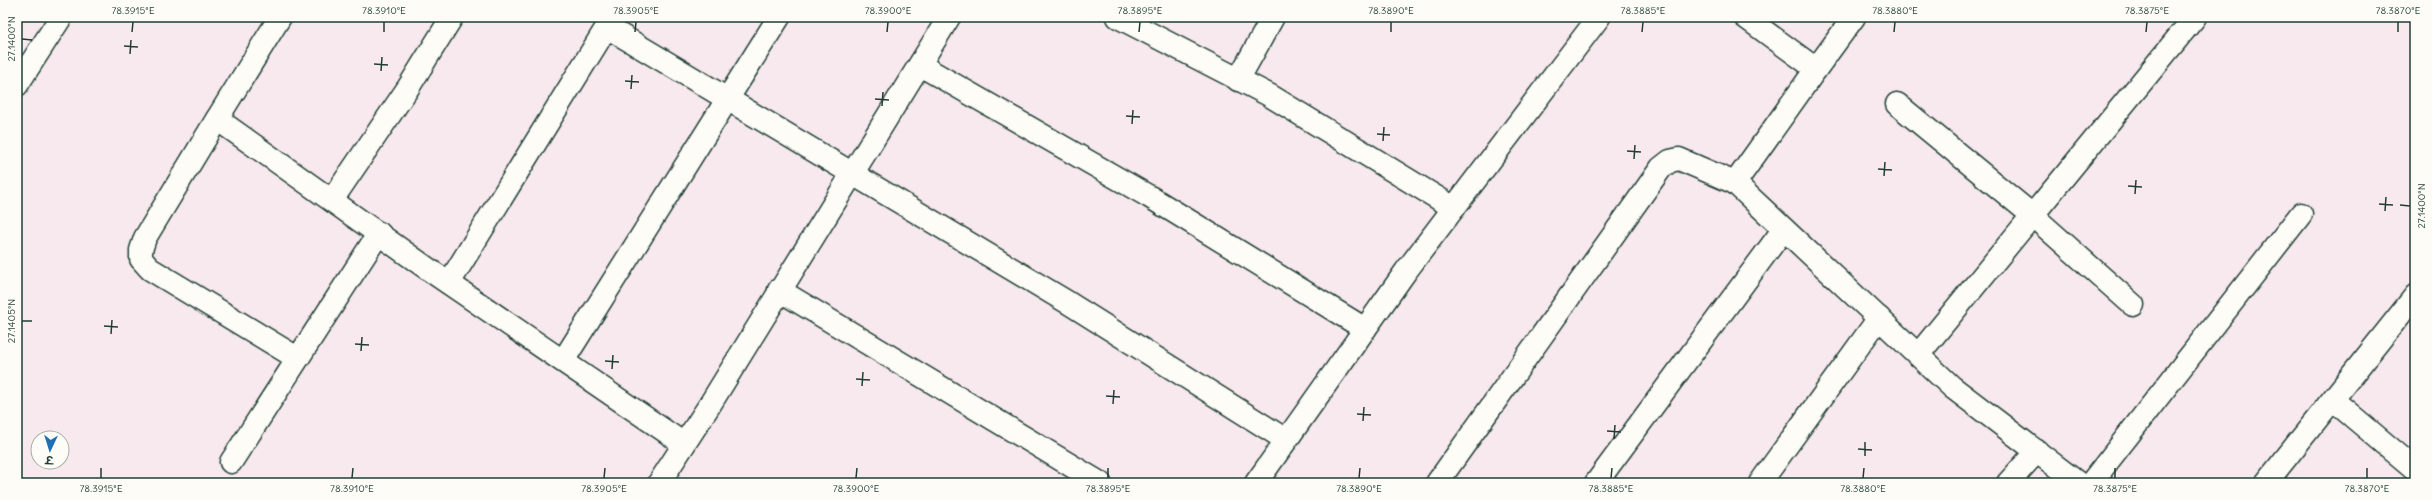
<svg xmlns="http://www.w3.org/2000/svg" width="2432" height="500" font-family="Delius,'Playpen Sans Deva',sans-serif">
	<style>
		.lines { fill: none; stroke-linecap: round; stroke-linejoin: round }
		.minor-casing { stroke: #1f3d34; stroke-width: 25 }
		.minor { stroke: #fdfcf7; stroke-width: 22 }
		.ticks { fill: none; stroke: #1f3d34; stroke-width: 1.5 }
		.neatline { fill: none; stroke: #1f3d34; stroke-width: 1.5 }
		.ticks-label { font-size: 10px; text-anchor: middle; fill: #1f3d34 }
	</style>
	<rect width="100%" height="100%" fill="#f8e9ef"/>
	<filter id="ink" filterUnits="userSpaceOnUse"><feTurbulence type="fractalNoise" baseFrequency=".025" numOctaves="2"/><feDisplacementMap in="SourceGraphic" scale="8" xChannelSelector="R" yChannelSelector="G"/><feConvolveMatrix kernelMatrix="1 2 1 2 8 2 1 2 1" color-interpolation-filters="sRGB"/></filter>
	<g filter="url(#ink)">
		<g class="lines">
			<defs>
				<g id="minor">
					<polyline points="280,17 217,119 428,269 684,444"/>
					<polyline points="1118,17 1269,95 1454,208"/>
					<polyline points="1745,17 1816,69 1735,183 1952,387 2078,483"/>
					<polyline points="607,27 1067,302 1286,440"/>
					<polyline points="920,65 1150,197 1365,329"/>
					<polyline points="1816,69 1854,17"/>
					<polyline points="1238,80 1273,17"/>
					<polyline points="17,85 61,17"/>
					<polyline points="1897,104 2032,215 2133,305"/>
					<polyline points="217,119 145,238 141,250 141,259 150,269 297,358"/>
					<polyline points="332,200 408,88 452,17"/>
					<polyline points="449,283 613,17"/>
					<polyline points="779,290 1100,483"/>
					<polyline points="1918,355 2195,17"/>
					<polyline points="563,361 779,17"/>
					<polyline points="2333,400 2415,469"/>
					<polyline points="231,462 379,233"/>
					<polyline points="659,483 709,406 949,17"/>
					<polyline points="1256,483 1406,271 1599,17"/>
					<polyline points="1437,483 1661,168 1670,161 1679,159 1735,183"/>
					<polyline points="1596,483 1783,230"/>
					<polyline points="1760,483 1879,318"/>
					<polyline points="2008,483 2037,451"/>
					<polyline points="2091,483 2301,214"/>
					<polyline points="2266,483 2415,296"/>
				</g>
			</defs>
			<use href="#minor" class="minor-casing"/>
			<use href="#minor" class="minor"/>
		</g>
	</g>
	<path class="ticks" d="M 132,32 L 133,22M 384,32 L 384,22M 635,32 L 636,22M 887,32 L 888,22M 1139,32 L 1140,22M 1391,32 L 1391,22M 1642,32 L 1643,22M 1894,32 L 1895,22M 2146,32 L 2147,22M 2398,32 L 2398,22M 22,39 L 32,40M 124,46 L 138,47M 130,54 L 131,40M 374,64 L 388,65M 381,71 L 382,57M 625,81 L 639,82M 631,89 L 632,75M 875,99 L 889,100M 882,106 L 883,92M 1126,116 L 1140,117M 1132,124 L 1133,110M 1377,134 L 1390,135M 1383,141 L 1384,127M 1627,151 L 1641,152M 1634,159 L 1635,145M 1878,169 L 1892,170M 1884,176 L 1885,162M 2128,186 L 2142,187M 2135,194 L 2136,180M 2379,204 L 2393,205M 2400,205 L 2410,206M 2385,211 L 2386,197M 22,321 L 32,321M 104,326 L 118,327M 111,334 L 112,320M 355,344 L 369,345M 361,351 L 362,337M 605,361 L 619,362M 612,369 L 613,355M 856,379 L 870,380M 862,386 L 863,372M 1106,396 L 1120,397M 1113,404 L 1114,390M 1357,414 L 1371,415M 1363,421 L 1364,407M 1607,431 L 1621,432M 1614,439 L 1615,425M 1858,449 L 1872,450M 1865,456 L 1865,442M 101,478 L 101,468M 352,478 L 353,468M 604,478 L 605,468M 856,478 L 857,468M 1108,478 L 1108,468M 1359,478 L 1360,468M 1611,478 L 1612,468M 1863,478 L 1864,468M 2115,478 L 2115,468M 2367,478 L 2367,468"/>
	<rect width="2432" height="500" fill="none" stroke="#fdfcf7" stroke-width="44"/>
	<g transform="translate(50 450) rotate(184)"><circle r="19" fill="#fdfcf7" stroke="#a4b0a9"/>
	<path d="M0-3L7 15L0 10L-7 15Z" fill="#1f6fb2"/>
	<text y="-6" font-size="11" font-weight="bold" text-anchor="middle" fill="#1f3d34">उ</text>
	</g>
	<rect x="22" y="22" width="2388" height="456" class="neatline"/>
	<g class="ticks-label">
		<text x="133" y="14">78.3915°E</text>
		<text x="384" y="14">78.3910°E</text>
		<text x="636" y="14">78.3905°E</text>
		<text x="888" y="14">78.3900°E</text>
		<text x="1140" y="14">78.3895°E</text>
		<text x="1391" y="14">78.3890°E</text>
		<text x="1643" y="14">78.3885°E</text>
		<text x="1895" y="14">78.3880°E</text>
		<text x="2147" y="14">78.3875°E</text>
		<text x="2398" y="14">78.3870°E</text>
		<text transform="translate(11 39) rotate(-90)" y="4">27.1400°N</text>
		<text transform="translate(2421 206) rotate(-90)" y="4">27.1400°N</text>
		<text transform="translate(11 321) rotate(-90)" y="4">27.1405°N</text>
		<text x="101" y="492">78.3915°E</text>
		<text x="352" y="492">78.3910°E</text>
		<text x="604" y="492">78.3905°E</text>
		<text x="856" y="492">78.3900°E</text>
		<text x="1108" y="492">78.3895°E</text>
		<text x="1359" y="492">78.3890°E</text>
		<text x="1611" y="492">78.3885°E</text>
		<text x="1863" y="492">78.3880°E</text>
		<text x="2115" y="492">78.3875°E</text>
		<text x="2367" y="492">78.3870°E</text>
	</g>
</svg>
